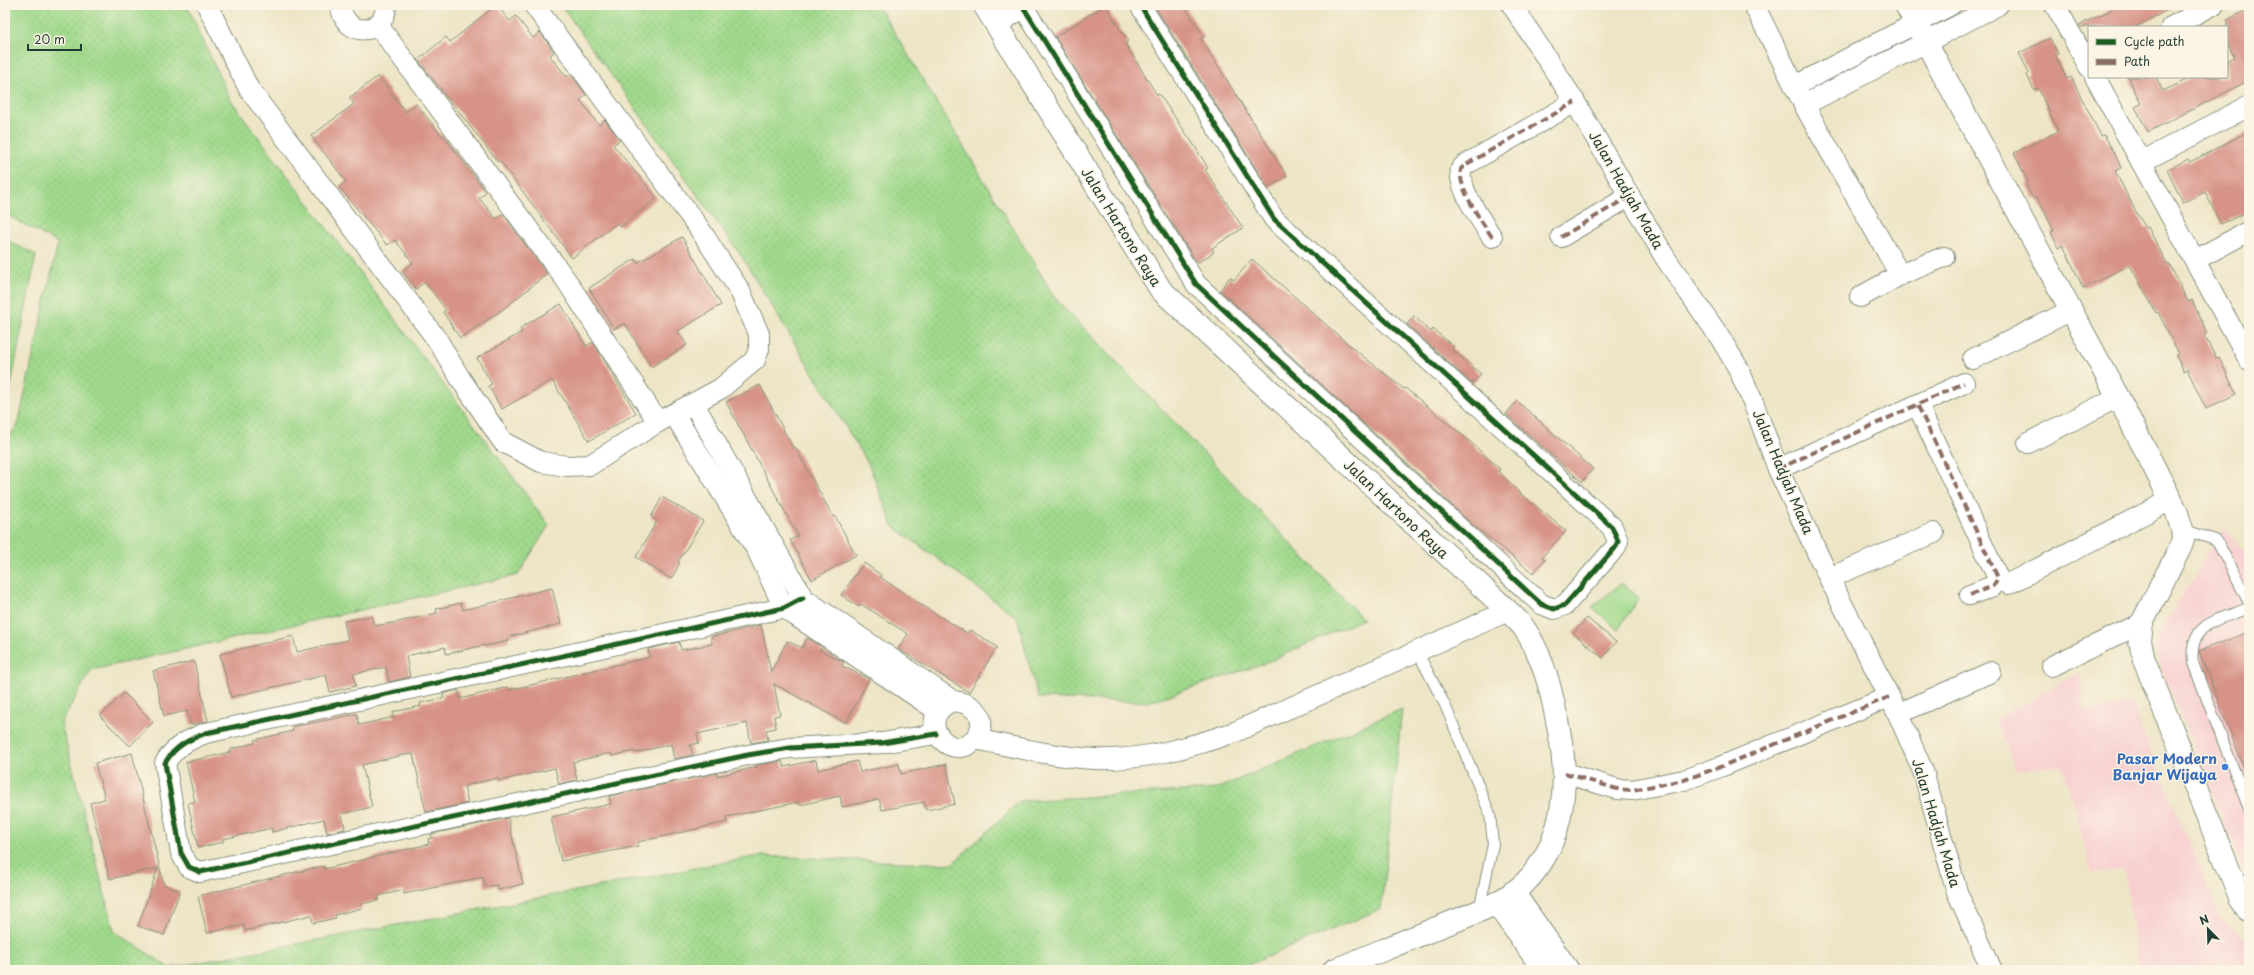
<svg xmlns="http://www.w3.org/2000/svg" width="2254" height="975" font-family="'Playpen Sans',sans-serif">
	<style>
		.built { fill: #f7cfd0 }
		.grass { fill: url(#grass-dots); stroke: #608b60 }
		.park { fill: #a0d98c; stroke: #608b60 }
		.building { fill: #d79387 }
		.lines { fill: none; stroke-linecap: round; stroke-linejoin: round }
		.lane-casing { stroke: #86917d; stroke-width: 12 }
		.street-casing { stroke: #86917d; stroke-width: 22 }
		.secondary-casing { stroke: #86917d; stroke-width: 24 }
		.lane { stroke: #fff; stroke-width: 10 }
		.street { stroke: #fff; stroke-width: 20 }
		.secondary { stroke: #fff; stroke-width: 22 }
		.quiet { stroke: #8d6e63; stroke-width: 4; stroke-dasharray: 8 4; stroke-linecap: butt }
		.cycleway-casing { stroke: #fcf5e5; stroke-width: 8 }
		.cycleway { stroke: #1b5e20; stroke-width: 5 }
		.shop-dot { fill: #3f7fe0; stroke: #fcf5e5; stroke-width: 1.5 }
		.labels { text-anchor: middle; stroke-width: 3; stroke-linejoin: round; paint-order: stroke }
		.street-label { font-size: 14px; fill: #1f3d34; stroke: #fcf5e5 }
		.shop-label { font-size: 14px; font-weight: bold; fill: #366cbe; stroke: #fcf5e5; text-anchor: end }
	</style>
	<defs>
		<pattern id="grass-dots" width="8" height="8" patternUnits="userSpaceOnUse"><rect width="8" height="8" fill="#a0d98c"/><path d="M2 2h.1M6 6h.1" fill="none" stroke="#89bb79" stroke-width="1.8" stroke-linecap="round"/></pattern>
	</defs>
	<rect width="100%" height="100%" fill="#fcf5e5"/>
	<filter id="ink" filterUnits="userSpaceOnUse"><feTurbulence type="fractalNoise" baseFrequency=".025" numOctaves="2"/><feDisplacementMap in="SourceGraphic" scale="8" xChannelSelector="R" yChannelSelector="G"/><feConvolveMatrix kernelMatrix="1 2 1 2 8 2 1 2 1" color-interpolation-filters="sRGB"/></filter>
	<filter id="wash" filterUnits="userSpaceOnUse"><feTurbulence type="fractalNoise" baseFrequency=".012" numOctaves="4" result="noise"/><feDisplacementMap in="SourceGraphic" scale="16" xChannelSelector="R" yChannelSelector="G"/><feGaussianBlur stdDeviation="0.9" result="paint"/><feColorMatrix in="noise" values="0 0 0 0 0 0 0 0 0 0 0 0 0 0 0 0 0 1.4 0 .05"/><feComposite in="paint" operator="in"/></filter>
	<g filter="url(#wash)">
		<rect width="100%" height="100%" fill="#ede5c6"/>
		<g class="built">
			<polygon points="2224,528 2247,555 2249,554 2249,882 2155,653 2158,634"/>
			<polygon points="2079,672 2085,711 2131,703 2221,918 2249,943 2249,970 2138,970 2125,870 2093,874 2062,766 2016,770 1996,720"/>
		</g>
		<g class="grass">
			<polygon points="5,5 187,5 230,99 549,525 518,575 91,670 61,723 114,931 170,968 759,856 952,864 1020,801 1216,789 1402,709 1381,909 1236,970 5,970 5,442 18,425 58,243 5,214"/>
			<polygon points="561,5 878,5 1055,298 1363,619 1263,664 1148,702 1038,698 1017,617 893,526 869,465 742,257"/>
			<polygon points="5,239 36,255 5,416"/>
		</g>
		<polygon class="park" points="1622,583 1639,598 1618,630 1592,607"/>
		<g id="blocks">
			<g class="building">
				<polygon points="496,5 510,21 516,16 533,38 540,32 554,52 550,56 567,77 571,74 586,95 580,100 599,125 605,120 620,140 613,145 657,198 621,227 617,223 572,258 500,161 498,162 418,60 446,37 450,42"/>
				<polygon points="1105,5 1128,41 1125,43 1157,95 1159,94 1194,145 1208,168 1205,170 1243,228 1212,248 1214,252 1197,263 1055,37"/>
				<polygon points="1154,5 1184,5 1204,37 1201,39 1287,176 1268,188"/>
				<polygon points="2109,5 2177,5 2136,27 2080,27 2079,25 2111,10"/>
				<polygon points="2249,9 2249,87 2246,82 2148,132 2135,107 2141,104 2128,77 2156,77 2163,91 2192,77 2227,77 2227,60 2234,57 2227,42 2227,20"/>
				<polygon points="2050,38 2058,54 2055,55 2067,79 2071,77 2101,136 2104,135 2114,152 2121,168 2115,171 2135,210 2146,228 2148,227 2167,264 2169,263 2188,302 2192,300 2207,333 2204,335 2216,358 2219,357 2236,394 2206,409 2187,369 2184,371 2176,356 2179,354 2158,312 2156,313 2130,265 2083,288 2063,245 2058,248 2051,232 2054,231 2037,197 2033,199 2026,184 2028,182 2014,153 2058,131 2038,88 2034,90 2027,75 2029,73 2019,53"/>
				<polygon points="378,76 406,112 416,104 442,136 443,135 486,192 479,198 496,219 503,214 547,274 502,310 460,338 443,312 446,310 425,282 416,289 402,271 413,263 395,240 387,245 339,187 346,181 311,136 354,104 349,98"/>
				<polygon points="2249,131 2249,211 2221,224 2205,192 2183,203 2167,170 2188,159 2190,162"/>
				<polygon points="682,237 721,305 678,331 687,345 651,367 625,323 614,329 589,288 635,259 637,263"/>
				<polygon points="1252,259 1349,345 1404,389 1405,388 1466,438 1500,469 1498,471 1521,494 1566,531 1542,557 1545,560 1533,573 1473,525 1220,290 1230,277 1234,280"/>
				<polygon points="561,304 586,346 593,342 636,413 589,441 552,380 502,409 488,386 492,384 477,358 522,332 520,328"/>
				<polygon points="1414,316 1431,332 1433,329 1454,347 1452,349 1481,374 1472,384 1407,324"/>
				<polygon points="760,385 793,448 795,447 833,517 835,516 856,555 812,580 790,540 798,536 726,402"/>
				<polygon points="1517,401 1593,469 1582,482 1506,414"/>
				<polygon points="662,497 703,521 678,562 680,563 671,579 636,557 657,521 651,517"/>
				<polygon points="864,563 881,575 880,577 918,603 967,633 970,630 997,647 969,692 898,649 908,634 861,604 859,607 841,595"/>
				<polygon points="552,588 561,624 508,637 509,641 485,646 485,645 446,654 445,647 406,656 410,677 389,682 386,667 353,674 356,686 330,692 326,675 231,697 220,654 293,636 297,652 348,640 344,621 371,616 374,626 398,622 437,613 436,609 461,603 463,610"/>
				<polygon points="1587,618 1616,642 1603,658 1573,633"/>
				<polygon points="761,625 771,672 787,641 802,648 807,638 822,647 820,650 844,662 842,666 869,679 846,723 774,684 780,715 774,716 776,728 766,730 768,740 751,743 747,723 697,734 699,743 690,745 693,755 674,759 671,744 635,753 634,751 612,756 611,753 573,762 577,780 559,784 555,768 499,781 498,778 464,786 468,803 426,812 413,754 403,755 362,765 372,807 342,814 345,829 327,833 324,819 272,832 272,828 223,839 223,842 198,848 188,803 195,802 186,762 231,752 231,749 255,743 254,740 293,731 292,727 357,714 359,725 394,717 393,712 421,706 420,703 444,698 443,694 458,690 460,699 508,687 509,690 650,657 648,649 679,642 681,650 712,644 711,637"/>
				<polygon points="2249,632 2249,779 2248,779 2199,651"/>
				<polygon points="194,661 208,721 191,725 187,711 164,716 153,671"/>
				<polygon points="124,693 153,722 130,746 100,716"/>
				<polygon points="132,753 164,885 180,891 164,935 138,926 158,868 110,879 90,803 105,799 95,763"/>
				<polygon points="816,760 818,770 857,761 860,772 899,764 901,774 946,764 955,804 926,810 924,802 882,810 879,799 842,807 840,796 800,805 799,802 726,817 727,822 638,842 638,846 561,861 551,817 611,804 609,796 717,773 717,776 757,767 756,765 782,761 784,767"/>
				<polygon points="508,818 523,884 498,890 497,885 485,887 483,877 404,894 404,890 378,896 379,900 361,904 362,908 335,915 336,918 313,923 311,915 245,931 244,925 207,933 198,896 301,871 324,866 324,869 429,844 428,839 432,838 431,834"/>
			</g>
		</g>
	</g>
	<g filter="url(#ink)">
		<use href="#blocks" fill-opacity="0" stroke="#86917d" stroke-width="1"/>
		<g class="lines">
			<defs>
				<g id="lane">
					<polyline points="2182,529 2215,540 2220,546 2249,603"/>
					<path d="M 2249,608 C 2219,620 2188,622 2193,663 L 2249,809"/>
					<polyline points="1417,651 1445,705 1490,814 1493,844 1479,911"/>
				</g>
				<g id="street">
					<polyline points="207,5 249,89 438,341 460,378 503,442 541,462 567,466 590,465 658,422 720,389 755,360 759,349 759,334 740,291 699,228 534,5"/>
					<path d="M 341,5 C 342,38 386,37 386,5"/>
					<polyline points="1022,5 1196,284 1541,604 1554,609 1565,605 1615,548 1618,541 1612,527 1274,219 1140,5"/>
					<polyline points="1512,5 1575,102 1666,259 1721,339 1738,368 1753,402 1778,469 1829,578 1898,714 1923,771 1957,892 1992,970"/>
					<polyline points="1754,5 1804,105 1900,275"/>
					<polyline points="2055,5 2089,67"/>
					<polyline points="378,25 566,280 658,422"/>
					<polyline points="996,25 1027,5"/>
					<polyline points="2171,27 2213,5"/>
					<polyline points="2095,77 2249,360"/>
					<polyline points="1795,86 1951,5"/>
					<polyline points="1804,105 1998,5"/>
					<polyline points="2141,162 2249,106"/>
					<path d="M 1492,237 C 1482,222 1457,187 1461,169 L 1465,165 L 1575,102"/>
					<polyline points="1561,237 1630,196"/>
					<polyline points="2195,260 2249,231"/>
					<polyline points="1860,297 1900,275 1944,257"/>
					<polyline points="1973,359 2070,311"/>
					<path d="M 694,404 L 803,598 L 953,701 C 968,702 988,713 979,732 C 959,773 907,720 953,701"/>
					<polyline points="1918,406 1998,578 1993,586 1970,595"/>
					<polyline points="674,414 757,550 784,608 938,711"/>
					<polyline points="2028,443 2118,397"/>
					<polyline points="1778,469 1964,383"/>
					<polyline points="1829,578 1934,533"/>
					<polyline points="2008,584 2171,500"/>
					<path d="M 803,598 L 784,608 L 206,733 C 188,740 175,746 165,763 L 181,853 L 189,867 L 200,872 L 748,755 L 790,748 L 882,743 L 936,734"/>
					<polyline points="2052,666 2142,623"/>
					<polyline points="1898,714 1991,672"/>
					<path d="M 975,739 C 1015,747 1055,757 1095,759 C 1142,761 1191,747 1235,732 L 1508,611"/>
					<polyline points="1565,773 1617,789 1632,790 1684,780 1720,767 1889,697"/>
				</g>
				<g id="secondary">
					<path d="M 984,5 L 1161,290 L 1508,611 C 1514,617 1522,624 1526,631 C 1545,660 1553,698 1559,731 C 1569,779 1565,836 1532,875 C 1509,904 1465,916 1432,930 C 1399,943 1367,957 1334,970"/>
					<polyline points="1906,5 2118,397 2176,510 2182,529 2183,539 2180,548 2142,623 2140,641 2144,660 2240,897 2249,911"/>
					<polyline points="1513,892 1568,970"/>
					<polyline points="1496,903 1544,970"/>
				</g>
			</defs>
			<use href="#lane" class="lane-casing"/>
			<use href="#street" class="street-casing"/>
			<use href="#secondary" class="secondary-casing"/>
			<use href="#lane" class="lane"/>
			<use href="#street" class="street"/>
			<use href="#secondary" class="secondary"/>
			<g class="quiet">
				<path d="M 1492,237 C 1482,222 1457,187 1461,169 L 1465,165 L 1575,102"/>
				<polyline points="1561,237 1630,196"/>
				<polyline points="1918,406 1998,578 1993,586 1970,595"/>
				<polyline points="1778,469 1964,383"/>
				<polyline points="1565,773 1617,789 1632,790 1684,780 1720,767 1889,697"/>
			</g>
			<defs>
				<g id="cycleway">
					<polyline points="1022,5 1196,284 1541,604 1554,609 1565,605 1615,548 1618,541 1612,527 1274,219 1140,5"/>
					<path d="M 803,598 L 784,608 L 206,733 C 188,740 175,746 165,763 L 181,853 L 189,867 L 200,872 L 748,755 L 790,748 L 882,743 L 936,734"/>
				</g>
			</defs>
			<use href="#cycleway" class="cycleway-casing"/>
			<use href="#cycleway" class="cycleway"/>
		</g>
	</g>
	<circle class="shop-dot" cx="2225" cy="767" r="4"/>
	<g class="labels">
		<g class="street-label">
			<text transform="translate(1626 190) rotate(60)" y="5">Jalan Hadjah Mada</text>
			<text transform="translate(1121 227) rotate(58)" y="5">Jalan Hartono Raya</text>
			<text transform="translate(1783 472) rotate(67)" y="5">Jalan Hadjah Mada</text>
			<text transform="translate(1396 509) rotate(43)" y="5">Jalan Hartono Raya</text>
			<text transform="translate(1936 823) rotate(73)" y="5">Jalan Hadjah Mada</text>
		</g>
		<g class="shop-label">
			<text x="2217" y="764">Pasar Modern<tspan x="2217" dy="16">Banjar Wijaya</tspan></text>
		</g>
	</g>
	<rect width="2254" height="975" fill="none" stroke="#fcf5e5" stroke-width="20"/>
	<rect x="2088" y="26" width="140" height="52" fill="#fcf5e5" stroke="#a4ab9e"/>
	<rect x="2096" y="39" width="20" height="6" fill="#1b5e20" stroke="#a4ab9e"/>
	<text x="2124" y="46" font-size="12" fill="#1f3d34">Cycle path</text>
	<rect x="2096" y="59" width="20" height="6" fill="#8d6e63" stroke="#a4ab9e"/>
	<text x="2124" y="66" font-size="12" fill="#1f3d34">Path</text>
	<g transform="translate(2208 929) rotate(337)" stroke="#fcf5e5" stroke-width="3" paint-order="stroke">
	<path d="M0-3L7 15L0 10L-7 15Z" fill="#1f3d34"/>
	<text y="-6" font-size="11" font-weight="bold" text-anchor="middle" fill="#1f3d34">N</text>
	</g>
	<path d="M28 44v6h53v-6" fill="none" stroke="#1f3d34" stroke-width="2"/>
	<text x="34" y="44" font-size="12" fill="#1f3d34" stroke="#fcf5e5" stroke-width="3" paint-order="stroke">20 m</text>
</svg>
